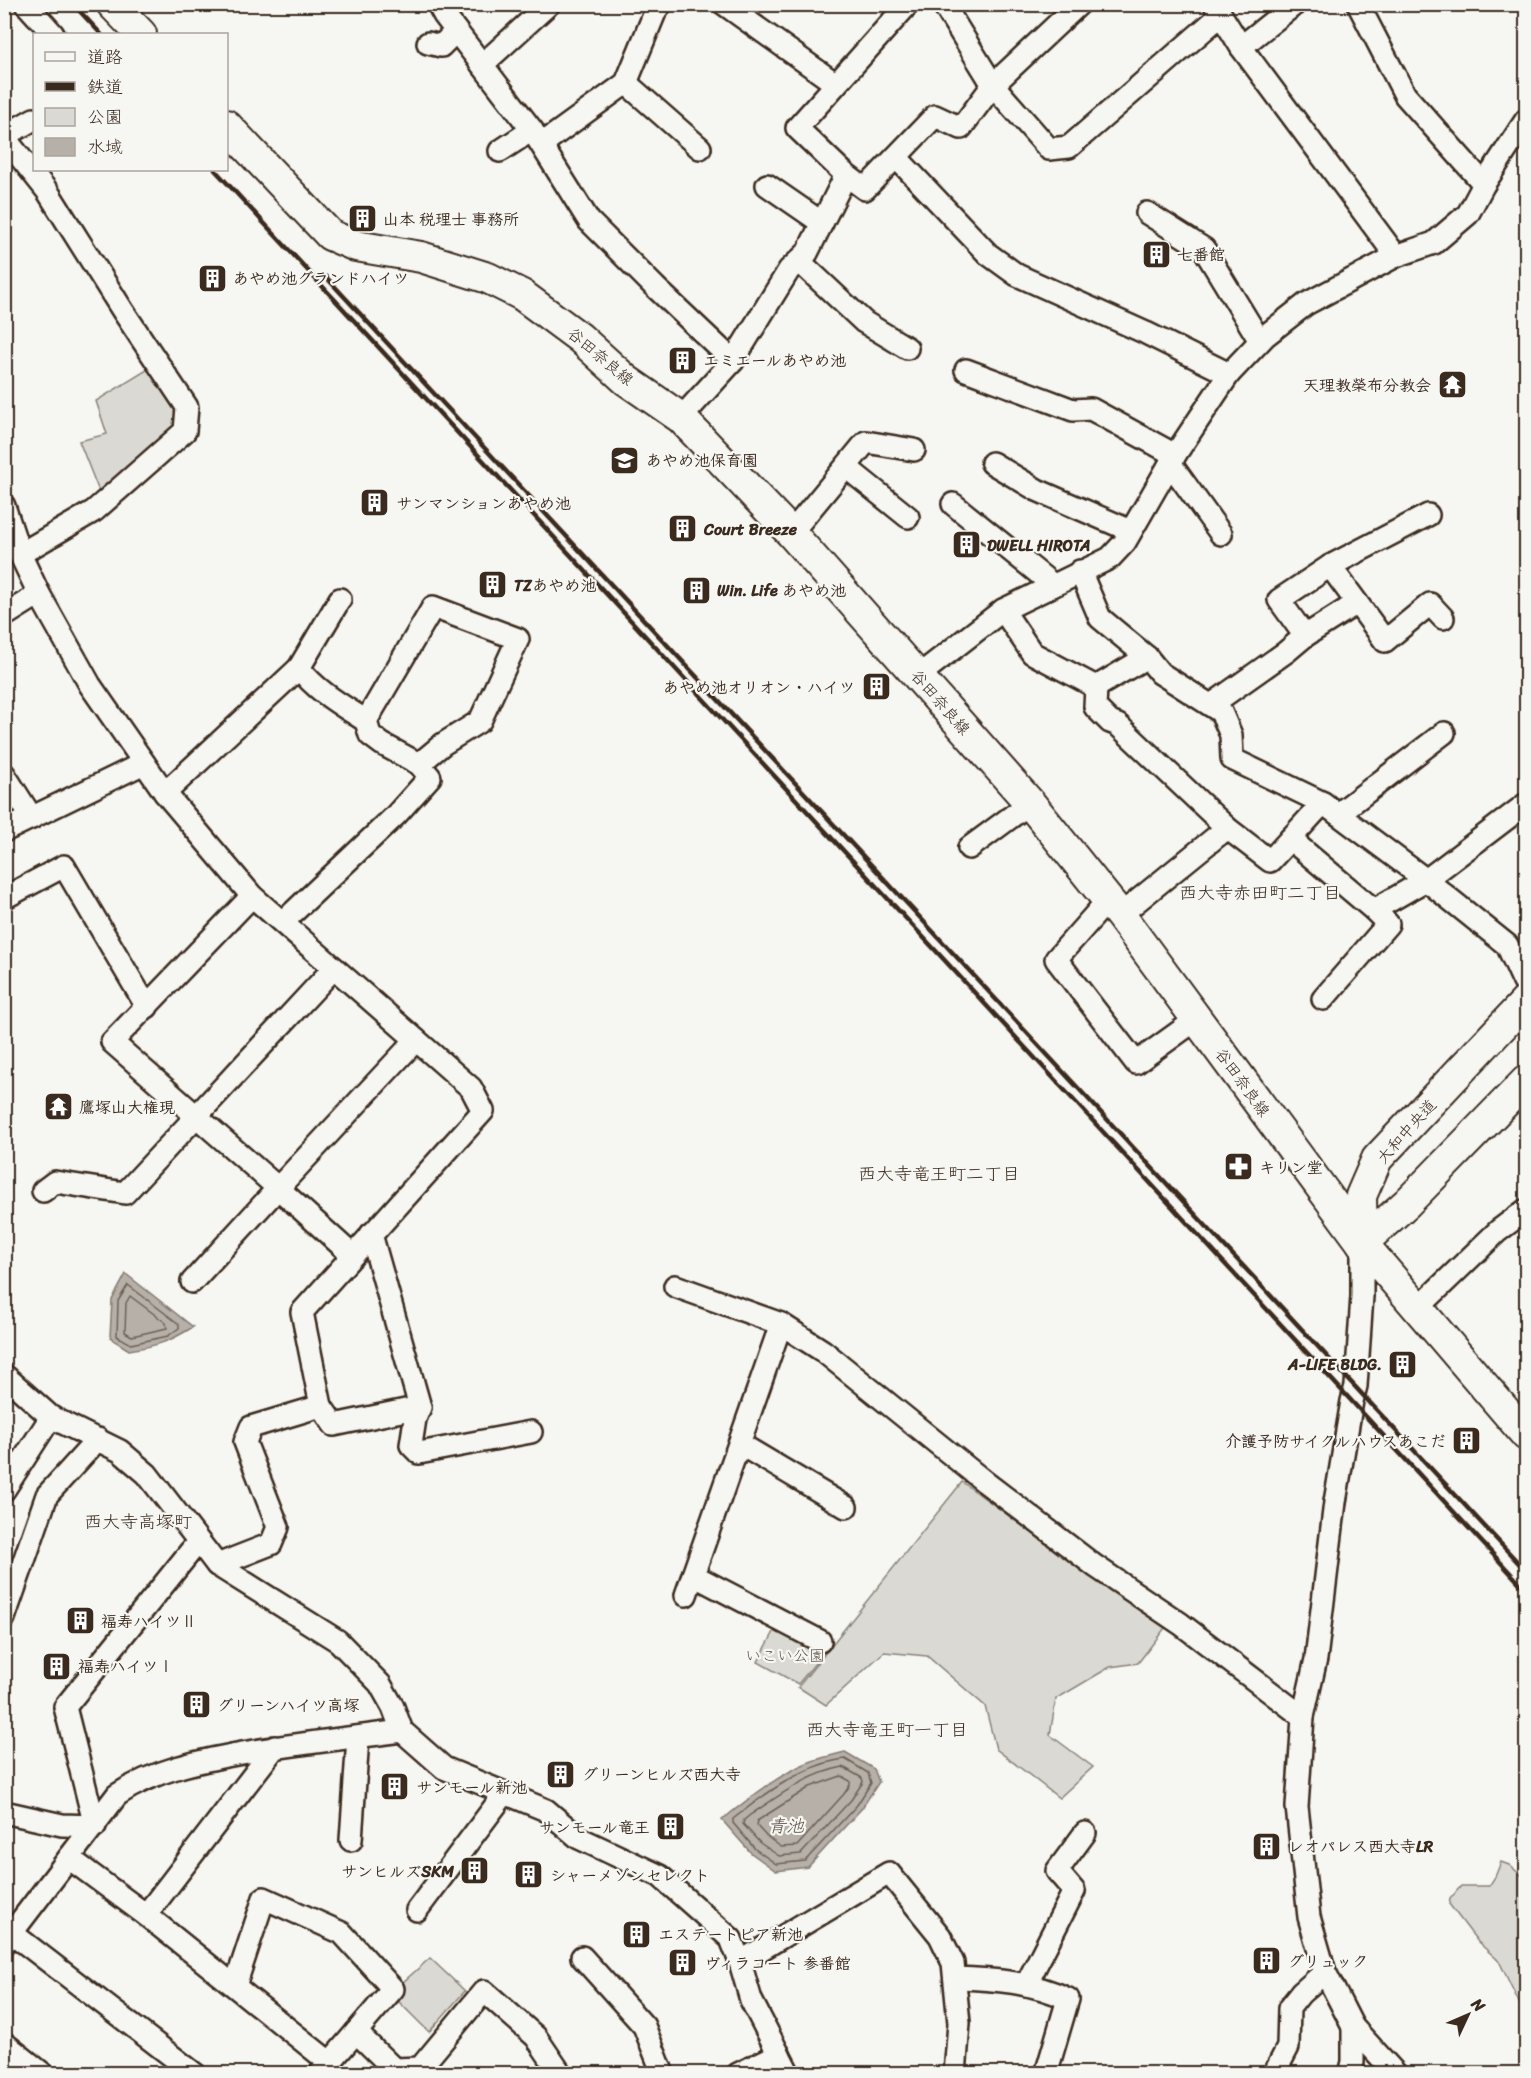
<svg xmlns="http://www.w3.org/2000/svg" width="1531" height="2078" font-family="Sriracha,'Klee One',sans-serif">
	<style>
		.green { fill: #dad9d3; stroke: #8a8278; stroke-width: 1.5 }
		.water { fill: #b6b0a9; stroke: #857a71; stroke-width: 1.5 }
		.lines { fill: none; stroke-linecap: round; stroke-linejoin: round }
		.shore { stroke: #6c6056; stroke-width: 1.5 }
		.street-casing { stroke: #3b2a1e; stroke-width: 26 }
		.secondary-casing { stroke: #3b2a1e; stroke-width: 34 }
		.street { stroke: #f6f6f2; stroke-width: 21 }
		.secondary { stroke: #f6f6f2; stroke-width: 30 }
		.rail { stroke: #3b2a1e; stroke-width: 4.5 }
		.labels { text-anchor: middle; stroke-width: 4.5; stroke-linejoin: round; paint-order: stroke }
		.poi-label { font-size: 16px; font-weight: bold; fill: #3b2a1e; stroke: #f6f6f2; text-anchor: start }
		.street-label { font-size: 16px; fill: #3b2a1e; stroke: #f6f6f2 }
		.park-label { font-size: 16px; fill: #63564b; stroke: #f6f6f2 }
		.neighbourhood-label { font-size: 18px; fill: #3b2a1e; stroke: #f6f6f2 }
		.water-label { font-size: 18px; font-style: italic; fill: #605248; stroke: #f6f6f2 }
	</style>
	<rect width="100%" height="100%" fill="#f6f6f2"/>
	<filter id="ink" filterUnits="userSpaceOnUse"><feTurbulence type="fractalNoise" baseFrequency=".0167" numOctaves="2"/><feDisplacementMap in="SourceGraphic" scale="12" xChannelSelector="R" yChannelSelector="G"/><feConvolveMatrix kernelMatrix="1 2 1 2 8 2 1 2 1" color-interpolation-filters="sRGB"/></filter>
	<g filter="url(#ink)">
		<g class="green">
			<polygon points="150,368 178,413 176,427 100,494 79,441 107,434 96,401"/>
			<polygon points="962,1482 1165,1628 1138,1663 1110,1667 1056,1699 1050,1735 1093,1767 1059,1798 996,1749 985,1706 927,1656 884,1652 826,1705 798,1687"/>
			<polygon points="776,1628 822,1655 798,1684 758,1662"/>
			<polygon points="1501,1862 1509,1865 1526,1879 1526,2017 1499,1961 1478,1942 1449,1904 1450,1899 1461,1886 1489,1886 1495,1877"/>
			<polygon points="430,1958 465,1991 429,2032 396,1999 402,1983"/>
		</g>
		<g class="water">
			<path d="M 126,1274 L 193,1327 C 169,1342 157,1346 129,1350 L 113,1340 L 110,1336 L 112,1300 Z"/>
			<path d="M 845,1752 L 874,1769 L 879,1782 L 862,1808 L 808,1867 L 776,1871 L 751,1853 L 722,1820 C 745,1801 774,1779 800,1766 C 814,1759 830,1756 845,1752 Z"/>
		</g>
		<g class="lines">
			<g class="shore">
				<polygon points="128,1285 179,1324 179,1328 168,1336 131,1344 117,1336 118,1301"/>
				<polygon points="130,1296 166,1323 167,1328 132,1336 125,1332 126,1303"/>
				<path d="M 845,1759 L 868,1773 L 871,1783 L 857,1805 L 805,1861 L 776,1864 L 755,1849 L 733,1823 L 733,1819 C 763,1795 806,1763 845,1759 Z"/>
				<path d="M 843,1767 L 862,1778 L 863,1782 L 851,1800 L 801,1854 L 779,1856 L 760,1843 L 743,1824 L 744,1820 L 750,1815 C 780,1795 807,1774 843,1767 Z"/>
				<polygon points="841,1776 850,1781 850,1785 844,1794 797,1846 781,1847 766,1836 756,1825 757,1821 810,1787"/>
			</g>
			<defs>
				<g id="street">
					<polyline points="26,4 53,34"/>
					<polyline points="438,4 444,15 532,130 589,221 655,287 733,361"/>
					<polyline points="724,4 836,84"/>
					<polyline points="943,4 993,85 1049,149 1069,147 1221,15"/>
					<polyline points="1358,4 1405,95 1484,184"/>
					<polyline points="1215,5 1241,47 1396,256"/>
					<polyline points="428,43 441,46 456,31"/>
					<polyline points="1241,47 1295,4"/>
					<polyline points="482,65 549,4"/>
					<polyline points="626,83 700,148"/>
					<polyline points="4,136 34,119"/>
					<polyline points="4,137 48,192 123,311 187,407 185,431 94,511 20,554"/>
					<polyline points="542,144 626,83 656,10 661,4"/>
					<polyline points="500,151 532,130"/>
					<polyline points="896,157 988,254 1017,275 1146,333 1229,374"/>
					<polyline points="846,175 797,128 908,4"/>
					<polyline points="767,185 822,223"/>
					<polyline points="1147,213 1204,249 1260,341"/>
					<polyline points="799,261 864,322 907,348"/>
					<polyline points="966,370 1073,410 1091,409 1175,455"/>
					<polyline points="681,418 733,361 789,270 807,253 846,175 865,189 935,116 961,128 993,85 1079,4"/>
					<polyline points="992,463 1037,490 1131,531"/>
					<polyline points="1170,463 1221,534"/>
					<polyline points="846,467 908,517"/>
					<polyline points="953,504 1053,585"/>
					<polyline points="4,506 20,554 39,594 90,685 165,793 252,896 471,1088 483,1111 302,1312 321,1406 251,1427 245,1442 278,1527 271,1544 217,1565"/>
					<polyline points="791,533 866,442 914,450"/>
					<polyline points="1330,566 1385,641 1430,604 1443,618"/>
					<polyline points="1080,571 1100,618 1147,657 1160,673 1221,712 1231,735 1232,759 1323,803 1426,880 1507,945 1524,982"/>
					<polyline points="1003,610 1032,653 1096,687 1147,657"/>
					<polyline points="4,616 39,594"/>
					<polyline points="1305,636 1279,600 1330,566 1428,515"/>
					<polyline points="299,668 340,599"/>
					<polyline points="918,676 1003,610 1110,558 1125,542 1175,455 1229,374 1265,336 1306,304 1396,256 1434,243 1468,214 1484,184 1526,120"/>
					<polyline points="1096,687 1095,707 1110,722 1118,725 1227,828 1270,861 1323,803"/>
					<polyline points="1211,705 1286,652 1305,636 1357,603"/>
					<polyline points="366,721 433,607 518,639 480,721 443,744 419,764"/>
					<polyline points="4,774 32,818"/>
					<path d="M 165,793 L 299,668 C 316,691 343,706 366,721 L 370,735 L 382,744 L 419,764 L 430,777 L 396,815 L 283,922"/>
					<polyline points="1338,814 1444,733"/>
					<polyline points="4,831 144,763"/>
					<polyline points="1290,839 1374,910 1426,880 1526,804"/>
					<polyline points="969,848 1030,803"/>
					<polyline points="252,896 112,1042 278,1188 416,1040"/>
					<polyline points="4,898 64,866 147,1007"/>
					<polyline points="1108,900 1056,959 1136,1063 1197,1019"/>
					<polyline points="1120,915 1227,828"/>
					<polyline points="1323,999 1388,924 1374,910"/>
					<polyline points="43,1191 55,1182 125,1193 334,968"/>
					<polyline points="371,1234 420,1407 415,1419 411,1445 419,1453 531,1432"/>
					<polyline points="1362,1243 1362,1296 1356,1386 1352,1401 1335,1502 1316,1659 1303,1717 1297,1807 1309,1917 1325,1972 1353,2027 1396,2074"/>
					<polyline points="192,1282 278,1188 352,1255"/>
					<polyline points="675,1286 781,1324 823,1351 985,1482 1095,1566 1181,1624 1303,1717"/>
					<polyline points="1417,1309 1498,1231 1526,1210"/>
					<polyline points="4,1375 51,1417 120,1451 147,1474 217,1565 338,1641 380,1684 393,1707 402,1731"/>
					<polyline points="321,1406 334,1425 420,1407"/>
					<polyline points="740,1444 846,1507"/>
					<polyline points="4,1490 51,1417"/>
					<polyline points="693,1575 820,1641"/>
					<polyline points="686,1595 781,1324"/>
					<polyline points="4,1618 47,1495 98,1439"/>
					<polyline points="4,1812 62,1825 95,1826 65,1707 198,1542"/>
					<polyline points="351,1840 358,1737"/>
					<polyline points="69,1858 146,1915 329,2062"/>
					<polyline points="417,1910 505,1793"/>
					<polyline points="146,1915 275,1747"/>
					<polyline points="4,1927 195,2074"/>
					<path d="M 4,1943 L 117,1795 C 154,1770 199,1761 242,1753 C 295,1744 349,1738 402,1731 L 444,1768 L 546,1810 L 579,1838 L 660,1876 L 731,1939 L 740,1962 L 751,2000 L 789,2074"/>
					<polyline points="582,1957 644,2026 663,2074"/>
					<polyline points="740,1962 889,1873 940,1936 953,1963 959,2023 955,2074"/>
					<path d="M 955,1978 C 993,1979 1034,1982 1068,1999 L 1046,2074"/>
					<polyline points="1026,1985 1074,1891 1057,1871 1085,1833"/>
					<polyline points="235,1986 264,1898 342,1933 393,1989 320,2074"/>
					<polyline points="356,2032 394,2069 420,2068 484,1991 536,2037 561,2074"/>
					<polyline points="4,2043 43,2074"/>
					<polyline points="738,2074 779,2054"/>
					<polyline points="1274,2074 1288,2047 1289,2008 1301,1993 1325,1972"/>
					<polyline points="1350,2074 1353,2062 1353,2027"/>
				</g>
				<g id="secondary">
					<polyline points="112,4 141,34"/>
					<polyline points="226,125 330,235 356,246 421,257 488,278 522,295 580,338 626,380 681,418 791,533 1030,803 1120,915 1362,1243 1526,1435"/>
					<polyline points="1362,1243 1361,1196 1377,1159 1526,1001"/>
					<polyline points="1362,1243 1407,1203 1526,1081"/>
				</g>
			</defs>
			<use href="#street" class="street-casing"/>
			<use href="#secondary" class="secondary-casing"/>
			<use href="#street" class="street"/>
			<use href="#secondary" class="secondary"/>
			<g class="rail">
				<polyline points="73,4 101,34"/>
				<polyline points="215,170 1526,1590"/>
				<polyline points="326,277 1526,1571"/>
			</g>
		</g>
	</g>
	<defs>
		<symbol id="building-square" viewBox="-11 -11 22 22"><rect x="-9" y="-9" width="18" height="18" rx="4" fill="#3b2a1e" stroke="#f6f6f2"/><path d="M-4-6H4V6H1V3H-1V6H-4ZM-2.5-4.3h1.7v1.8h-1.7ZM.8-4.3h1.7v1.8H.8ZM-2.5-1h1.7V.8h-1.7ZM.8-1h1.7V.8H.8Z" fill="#fff"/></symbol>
		<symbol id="temple-square" viewBox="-11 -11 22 22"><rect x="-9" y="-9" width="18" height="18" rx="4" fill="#3b2a1e" stroke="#f6f6f2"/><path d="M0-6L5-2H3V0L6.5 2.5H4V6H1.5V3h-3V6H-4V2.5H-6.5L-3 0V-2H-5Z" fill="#fff"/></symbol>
		<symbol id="school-square" viewBox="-11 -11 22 22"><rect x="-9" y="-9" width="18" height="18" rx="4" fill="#3b2a1e" stroke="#f6f6f2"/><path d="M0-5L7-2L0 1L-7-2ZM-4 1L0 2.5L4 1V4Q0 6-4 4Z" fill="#fff"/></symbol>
		<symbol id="pharmacy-square" viewBox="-11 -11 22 22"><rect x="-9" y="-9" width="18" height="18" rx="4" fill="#3b2a1e" stroke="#f6f6f2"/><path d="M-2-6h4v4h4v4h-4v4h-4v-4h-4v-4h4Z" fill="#fff"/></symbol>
	</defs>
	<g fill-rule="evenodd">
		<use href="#building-square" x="346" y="202" width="33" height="33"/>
		<use href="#building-square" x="1140" y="238" width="33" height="33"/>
		<use href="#building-square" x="196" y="262" width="33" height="33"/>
		<use href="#building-square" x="666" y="344" width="33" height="33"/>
		<use href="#temple-square" x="1436" y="368" width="33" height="33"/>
		<use href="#school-square" x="608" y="444" width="33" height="33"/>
		<use href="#building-square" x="358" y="486" width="33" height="33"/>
		<use href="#building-square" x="666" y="512" width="33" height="33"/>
		<use href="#building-square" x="950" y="528" width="33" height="33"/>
		<use href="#building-square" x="476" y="568" width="33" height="33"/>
		<use href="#building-square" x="680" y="574" width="33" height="33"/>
		<use href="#building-square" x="860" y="670" width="33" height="33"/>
		<use href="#temple-square" x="42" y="1090" width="33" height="33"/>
		<use href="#pharmacy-square" x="1222" y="1150" width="33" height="33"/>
		<use href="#building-square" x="1386" y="1348" width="33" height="33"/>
		<use href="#building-square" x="1450" y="1424" width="33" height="33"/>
		<use href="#building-square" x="64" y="1604" width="33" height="33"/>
		<use href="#building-square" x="40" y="1650" width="33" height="33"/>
		<use href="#building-square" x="180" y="1688" width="33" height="33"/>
		<use href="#building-square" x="544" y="1758" width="33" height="33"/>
		<use href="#building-square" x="378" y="1770" width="33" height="33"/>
		<use href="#building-square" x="654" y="1810" width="33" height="33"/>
		<use href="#building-square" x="1250" y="1830" width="33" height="33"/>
		<use href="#building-square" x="458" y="1854" width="33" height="33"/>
		<use href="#building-square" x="512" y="1858" width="33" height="33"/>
		<use href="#building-square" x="620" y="1918" width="33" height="33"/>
		<use href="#building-square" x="1250" y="1944" width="33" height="33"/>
		<use href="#building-square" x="666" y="1946" width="33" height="33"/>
	</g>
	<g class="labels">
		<g class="poi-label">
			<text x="383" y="225">山本 税理士 事務所</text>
			<text x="1177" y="260">七番館</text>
			<text x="233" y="284">あやめ池グランドハイツ</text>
			<text x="703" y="366">エミエールあやめ池</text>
			<text x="1431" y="391" text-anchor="end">天理教榮布分教会</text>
			<text x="646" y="466">あやめ池保育園</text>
			<text x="396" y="509">サンマンションあやめ池</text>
			<text x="704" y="535">Court Breeze</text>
			<text x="987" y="551">DWELL HIROTA</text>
			<text x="514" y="591">TZあやめ池</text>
			<text x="717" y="596">Win. Life あやめ池</text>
			<text x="855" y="693" text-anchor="end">あやめ池オリオン・ハイツ</text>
			<text x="79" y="1113">鷹塚山大権現</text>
			<text x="1259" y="1173">キリン堂</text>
			<text x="1382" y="1370" text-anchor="end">A-LIFE BLDG.</text>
			<text x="1446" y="1447" text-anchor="end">介護予防サイクルハウスあこだ</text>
			<text x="101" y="1627">福寿ハイツⅡ</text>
			<text x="78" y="1672">福寿ハイツⅠ</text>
			<text x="217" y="1711">グリーンハイツ高塚</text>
			<text x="582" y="1780">グリーンヒルズ西大寺</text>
			<text x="416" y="1793">サンモール新池</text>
			<text x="650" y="1833" text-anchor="end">サンモール竜王</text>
			<text x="1288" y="1852">レオパレス西大寺LR</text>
			<text x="454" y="1877" text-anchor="end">サンヒルズSKM</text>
			<text x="550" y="1881">シャーメゾンセレクト</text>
			<text x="658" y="1940">エステートピア新池</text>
			<text x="1288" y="1967">グリュック</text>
			<text x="704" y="1969">ヴィラコート 参番館</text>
		</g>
		<g class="street-label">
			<text transform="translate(601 356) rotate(40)" y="6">谷田奈良線</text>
			<text transform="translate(941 702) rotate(49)" y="6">谷田奈良線</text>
			<text transform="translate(1243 1082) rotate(54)" y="6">谷田奈良線</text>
			<text transform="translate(1406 1131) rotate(-48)" y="6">大和中央道</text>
		</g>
		<g class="park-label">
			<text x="785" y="1661">いこい公園</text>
		</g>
		<g class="neighbourhood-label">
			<text x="1260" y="899">西大寺赤田町二丁目</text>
			<text x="939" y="1180">西大寺竜王町二丁目</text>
			<text x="138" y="1528">西大寺高塚町</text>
			<text x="887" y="1736">西大寺竜王町一丁目</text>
		</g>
		<g class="water-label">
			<text x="786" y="1832">青池</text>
		</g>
	</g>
	<rect width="1531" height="2078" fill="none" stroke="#f6f6f2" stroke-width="24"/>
	<rect x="12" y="12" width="1507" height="2054" fill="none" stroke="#3b2a1e" stroke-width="2" filter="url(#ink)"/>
	<rect x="33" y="33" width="195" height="138" fill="#f6f6f2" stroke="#aba49d" stroke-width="1.5"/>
	<rect x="45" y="52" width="30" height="9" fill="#f6f6f2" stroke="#aba49d" stroke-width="1.5"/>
	<text x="87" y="63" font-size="18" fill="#3b2a1e">道路</text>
	<rect x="45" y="82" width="30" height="9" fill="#3b2a1e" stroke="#aba49d" stroke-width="1.5"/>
	<text x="87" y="93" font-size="18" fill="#3b2a1e">鉄道</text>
	<rect x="45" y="108" width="30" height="18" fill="#dad9d3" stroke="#aba49d" stroke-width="1.5"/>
	<text x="87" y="123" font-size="18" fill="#3b2a1e">公園</text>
	<rect x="45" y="138" width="30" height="18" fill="#b6b0a9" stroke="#aba49d" stroke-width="1.5"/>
	<text x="87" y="153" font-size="18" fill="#3b2a1e">水域</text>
	<g transform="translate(1468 2015) rotate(46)" stroke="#f6f6f2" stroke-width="4.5" paint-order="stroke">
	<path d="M0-4.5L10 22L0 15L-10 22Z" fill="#3b2a1e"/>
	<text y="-9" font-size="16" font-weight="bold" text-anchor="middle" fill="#3b2a1e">N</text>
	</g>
</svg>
